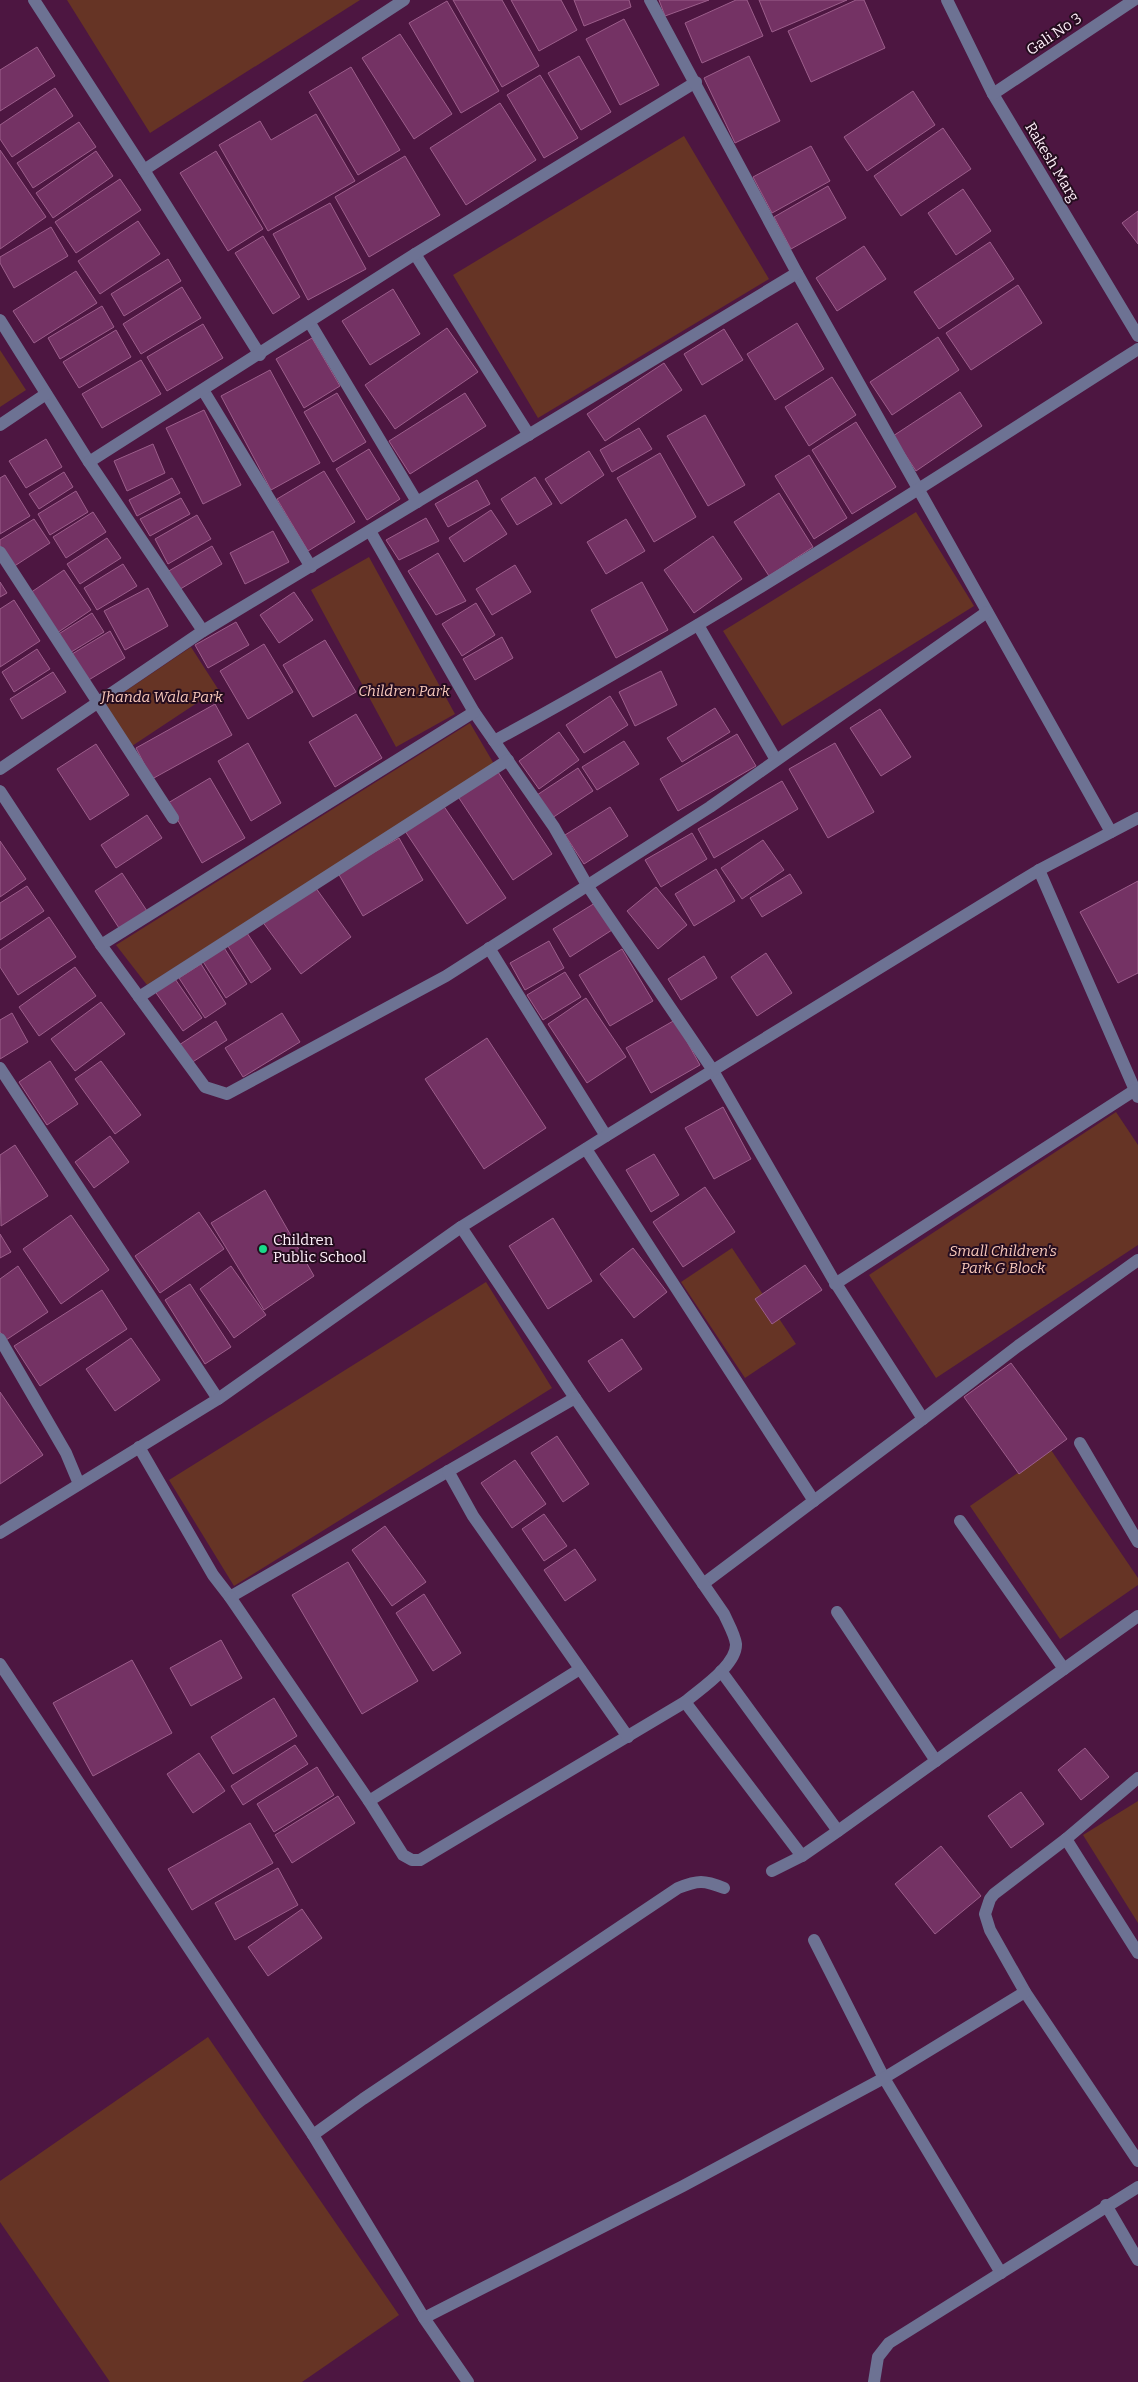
<svg xmlns="http://www.w3.org/2000/svg" width="1138" height="2382" font-family="Bitter,serif">
	<style>
		.green { fill: #663425 }
		.building { fill: #743264; stroke: #9c5e8b }
		.lines { fill: none; stroke-linecap: round; stroke-linejoin: round }
		.minor { stroke: #6d7293; stroke-width: 12 }
		.poi-dot { fill: #19d989; stroke: #250d1f; stroke-width: 2 }
		.labels { text-anchor: middle; stroke-width: 4; stroke-linejoin: round; paint-order: stroke }
		.street-label { font-size: 15px; fill: #fff0fa; stroke: #250d1f }
		.park-label { font-size: 15px; font-style: italic; fill: #f7c8ba; stroke: #250d1f }
		.poi-label { font-size: 15px; fill: #fff0fa; stroke: #250d1f; text-anchor: start }
	</style>
	<rect width="100%" height="100%" fill="#4d1641"/>
	<g class="green">
		<polygon points="67,0 360,0 150,133"/>
		<polygon points="684,136 769,279 538,418 453,275"/>
		<polygon points="0,350 26,390 0,407"/>
		<polygon points="916,512 974,606 782,726 723,631"/>
		<polygon points="369,557 455,714 396,747 311,590"/>
		<polygon points="191,647 218,689 132,746 105,705"/>
		<polygon points="470,723 494,764 147,985 116,945"/>
		<polygon points="1116,1112 1138,1145 1138,1245 936,1378 869,1275"/>
		<polygon points="732,1248 796,1344 745,1378 681,1282"/>
		<polygon points="486,1282 552,1388 234,1586 169,1480"/>
		<polygon points="1051,1450 1138,1578 1138,1585 1060,1639 970,1506"/>
		<polygon points="1138,1801 1138,1923 1083,1835"/>
		<polygon points="208,2037 399,2315 302,2382 110,2382 0,2222 0,2181"/>
	</g>
	<g class="building">
		<polygon points="453,0 502,0 539,66 502,87"/>
		<polygon points="511,0 561,0 577,30 539,51"/>
		<polygon points="574,0 629,0 631,7 584,26"/>
		<polygon points="659,0 709,0 665,16"/>
		<polygon points="736,0 747,0 763,36 702,63 685,23"/>
		<polygon points="759,0 847,0 772,32"/>
		<polygon points="856,0 864,0 885,48 811,82 788,31"/>
		<polygon points="447,1 499,91 461,113 409,23"/>
		<polygon points="624,19 659,85 620,105 586,39"/>
		<polygon points="400,34 452,114 414,139 362,58"/>
		<polygon points="37,47 55,76 0,111 0,70"/>
		<polygon points="579,56 611,112 581,130 548,73"/>
		<polygon points="749,56 780,121 735,143 704,78"/>
		<polygon points="351,67 400,150 358,175 309,92"/>
		<polygon points="540,75 578,138 544,158 507,95"/>
		<polygon points="55,88 73,116 12,157 0,139 0,125"/>
		<polygon points="913,91 935,125 867,171 844,137"/>
		<polygon points="500,103 536,160 466,205 430,148"/>
		<polygon points="316,114 355,181 268,231 219,145 260,121 271,140"/>
		<polygon points="79,122 96,147 33,188 17,163"/>
		<polygon points="943,128 971,169 901,216 874,176"/>
		<polygon points="811,146 830,181 772,213 753,177"/>
		<polygon points="0,150 46,217 0,249"/>
		<polygon points="96,151 113,176 53,218 36,193"/>
		<polygon points="216,151 263,229 228,251 180,173"/>
		<polygon points="405,156 440,215 369,257 335,197"/>
		<polygon points="120,179 141,210 76,253 55,222"/>
		<polygon points="828,186 846,218 791,249 774,217"/>
		<polygon points="963,189 991,231 956,255 928,213"/>
		<polygon points="330,203 366,269 308,300 273,234"/>
		<polygon points="1138,211 1138,244 1122,223"/>
		<polygon points="138,221 160,254 100,294 78,261"/>
		<polygon points="51,227 68,256 14,288 0,263 0,257"/>
		<polygon points="263,236 300,297 273,314 235,253"/>
		<polygon points="990,242 1014,279 939,329 914,292"/>
		<polygon points="864,246 886,279 837,311 816,278"/>
		<polygon points="168,259 181,281 124,316 111,294"/>
		<polygon points="76,271 97,303 34,343 13,311"/>
		<polygon points="1018,285 1042,323 971,370 946,333"/>
		<polygon points="182,287 201,318 141,354 123,324"/>
		<polygon points="393,289 420,334 370,365 342,321"/>
		<polygon points="102,306 114,327 60,359 48,338"/>
		<polygon points="797,323 824,369 775,400 747,354"/>
		<polygon points="203,324 223,358 167,391 147,357"/>
		<polygon points="447,328 478,372 395,429 365,385"/>
		<polygon points="724,329 743,360 702,385 684,354"/>
		<polygon points="116,330 131,357 79,388 63,362"/>
		<polygon points="938,337 959,370 892,415 870,382"/>
		<polygon points="312,338 340,386 304,408 276,359"/>
		<polygon points="141,360 161,394 102,428 82,394"/>
		<polygon points="664,363 682,390 605,441 587,414"/>
		<polygon points="270,370 320,463 271,490 221,396"/>
		<polygon points="832,377 856,415 809,446 785,407"/>
		<polygon points="960,392 982,426 916,471 893,436"/>
		<polygon points="337,393 366,442 333,462 304,412"/>
		<polygon points="465,393 486,426 410,474 389,441"/>
		<polygon points="204,410 241,485 203,504 166,428"/>
		<polygon points="705,415 745,485 708,506 667,436"/>
		<polygon points="856,422 896,487 852,514 812,450"/>
		<polygon points="639,428 652,449 612,472 600,450"/>
		<polygon points="46,439 62,467 26,488 9,461"/>
		<polygon points="153,444 165,473 127,491 114,461"/>
		<polygon points="369,449 400,499 367,520 336,469"/>
		<polygon points="589,451 604,475 561,504 545,479"/>
		<polygon points="660,453 696,517 654,542 617,478"/>
		<polygon points="809,455 847,518 814,539 775,476"/>
		<polygon points="324,471 355,522 308,551 277,499"/>
		<polygon points="64,472 73,487 39,509 29,494"/>
		<polygon points="5,475 30,516 0,534 0,478"/>
		<polygon points="535,477 552,504 517,525 501,499"/>
		<polygon points="172,478 180,493 137,516 129,500"/>
		<polygon points="477,480 490,504 448,527 435,504"/>
		<polygon points="76,491 88,512 50,535 38,514"/>
		<polygon points="779,493 813,547 769,576 734,522"/>
		<polygon points="181,498 190,514 150,536 140,519"/>
		<polygon points="491,510 507,534 464,562 449,538"/>
		<polygon points="93,512 106,532 66,558 53,537"/>
		<polygon points="197,515 211,539 168,564 155,539"/>
		<polygon points="426,518 439,541 399,560 386,540"/>
		<polygon points="34,519 50,543 13,567 0,547 0,540"/>
		<polygon points="626,519 645,551 606,574 587,542"/>
		<polygon points="273,531 289,562 245,584 230,553"/>
		<polygon points="713,536 742,579 694,613 664,570"/>
		<polygon points="107,538 121,558 80,584 67,564"/>
		<polygon points="212,546 222,564 177,591 167,572"/>
		<polygon points="438,553 466,601 436,615 408,571"/>
		<polygon points="123,564 137,586 97,610 84,588"/>
		<polygon points="515,565 531,592 492,615 476,589"/>
		<polygon points="64,570 91,610 57,633 30,593"/>
		<polygon points="0,582 7,593 0,597"/>
		<polygon points="642,582 668,630 616,658 591,610"/>
		<polygon points="148,588 168,626 125,650 104,611"/>
		<polygon points="294,592 313,620 279,643 260,615"/>
		<polygon points="14,600 40,641 0,667 0,609"/>
		<polygon points="476,603 495,635 462,656 442,624"/>
		<polygon points="92,613 104,632 68,654 57,635"/>
		<polygon points="236,622 249,645 208,668 195,645"/>
		<polygon points="110,631 125,658 87,681 72,654"/>
		<polygon points="502,637 513,658 475,680 463,659"/>
		<polygon points="325,640 356,692 313,717 283,665"/>
		<polygon points="264,644 293,692 248,719 220,671"/>
		<polygon points="37,649 50,669 14,692 2,672"/>
		<polygon points="661,671 677,705 635,726 619,692"/>
		<polygon points="53,672 66,692 22,719 10,699"/>
		<polygon points="610,696 628,725 584,753 566,725"/>
		<polygon points="215,704 232,735 152,779 136,748"/>
		<polygon points="715,708 730,732 682,762 667,738"/>
		<polygon points="880,709 911,757 881,776 850,728"/>
		<polygon points="356,714 382,758 335,787 309,742"/>
		<polygon points="559,732 579,760 539,789 519,761"/>
		<polygon points="737,734 756,766 678,811 660,779"/>
		<polygon points="624,741 639,764 597,790 582,767"/>
		<polygon points="248,743 281,803 251,821 218,761"/>
		<polygon points="835,743 874,812 828,838 789,769"/>
		<polygon points="96,744 129,795 90,820 57,769"/>
		<polygon points="578,768 593,791 552,818 537,795"/>
		<polygon points="496,769 552,854 513,880 457,795"/>
		<polygon points="210,778 245,838 202,863 168,803"/>
		<polygon points="782,781 798,809 714,858 698,829"/>
		<polygon points="443,805 506,898 467,924 405,831"/>
		<polygon points="610,807 628,836 584,864 565,835"/>
		<polygon points="147,815 162,838 116,868 101,845"/>
		<polygon points="692,833 707,859 661,887 645,860"/>
		<polygon points="399,838 423,880 363,916 338,873"/>
		<polygon points="763,840 784,870 742,899 721,868"/>
		<polygon points="0,841 26,879 0,897"/>
		<polygon points="716,869 735,901 694,926 675,894"/>
		<polygon points="122,873 147,911 119,928 95,891"/>
		<polygon points="790,874 802,893 762,917 750,898"/>
		<polygon points="1138,881 1138,973 1118,983 1080,912"/>
		<polygon points="313,884 351,937 301,974 262,921"/>
		<polygon points="27,886 44,911 0,940 0,903"/>
		<polygon points="656,887 687,925 658,949 627,911"/>
		<polygon points="595,903 612,930 570,957 553,929"/>
		<polygon points="49,917 76,957 18,995 0,967 0,950"/>
		<polygon points="245,930 271,969 251,983 226,943"/>
		<polygon points="549,941 564,968 525,990 510,963"/>
		<polygon points="223,946 247,984 226,998 202,960"/>
		<polygon points="622,949 653,1001 610,1026 579,975"/>
		<polygon points="766,953 792,993 757,1016 731,977"/>
		<polygon points="704,956 717,978 681,1000 668,979"/>
		<polygon points="201,964 226,1004 205,1018 179,978"/>
		<polygon points="75,967 96,996 39,1036 19,1007"/>
		<polygon points="565,972 581,997 543,1020 527,995"/>
		<polygon points="173,976 202,1018 183,1031 154,990"/>
		<polygon points="586,998 626,1057 587,1083 548,1024"/>
		<polygon points="101,1002 125,1034 75,1071 51,1039"/>
		<polygon points="12,1013 28,1042 0,1059 0,1020"/>
		<polygon points="282,1013 300,1042 243,1077 225,1048"/>
		<polygon points="675,1020 700,1065 651,1093 626,1048"/>
		<polygon points="216,1021 227,1040 191,1063 179,1045"/>
		<polygon points="487,1038 546,1128 484,1169 425,1079"/>
		<polygon points="50,1061 78,1104 47,1125 19,1082"/>
		<polygon points="101,1061 141,1115 115,1134 75,1079"/>
		<polygon points="723,1107 751,1159 714,1179 685,1128"/>
		<polygon points="110,1136 129,1162 94,1188 75,1162"/>
		<polygon points="15,1145 48,1196 1,1226 0,1155"/>
		<polygon points="654,1154 679,1195 651,1212 626,1170"/>
		<polygon points="705,1187 735,1232 683,1267 653,1222"/>
		<polygon points="265,1190 314,1276 264,1310 211,1223"/>
		<polygon points="199,1212 224,1249 160,1293 135,1256"/>
		<polygon points="71,1215 109,1270 61,1304 23,1249"/>
		<polygon points="553,1218 592,1281 548,1309 509,1246"/>
		<polygon points="0,1234 11,1252 0,1258"/>
		<polygon points="633,1248 667,1292 634,1318 600,1274"/>
		<polygon points="805,1265 822,1290 772,1324 755,1299"/>
		<polygon points="18,1266 48,1312 6,1340 0,1332 0,1279"/>
		<polygon points="231,1266 266,1315 234,1338 200,1289"/>
		<polygon points="190,1284 231,1347 205,1364 165,1300"/>
		<polygon points="102,1290 127,1329 40,1386 14,1346"/>
		<polygon points="131,1338 160,1380 115,1411 86,1369"/>
		<polygon points="622,1339 642,1369 609,1392 588,1361"/>
		<polygon points="1011,1363 1067,1439 1019,1474 964,1397"/>
		<polygon points="0,1392 43,1455 0,1484"/>
		<polygon points="557,1436 589,1484 563,1502 531,1453"/>
		<polygon points="515,1460 546,1504 512,1528 481,1483"/>
		<polygon points="544,1514 567,1546 544,1561 522,1529"/>
		<polygon points="385,1526 426,1582 392,1606 352,1550"/>
		<polygon points="575,1549 596,1580 565,1601 544,1570"/>
		<polygon points="348,1562 418,1681 362,1714 292,1595"/>
		<polygon points="424,1594 461,1653 433,1671 396,1613"/>
		<polygon points="221,1640 242,1678 191,1706 170,1668"/>
		<polygon points="132,1660 172,1733 93,1776 53,1703"/>
		<polygon points="274,1698 297,1736 233,1774 211,1737"/>
		<polygon points="295,1745 308,1764 243,1805 231,1786"/>
		<polygon points="1085,1748 1109,1777 1081,1800 1058,1770"/>
		<polygon points="199,1753 225,1791 193,1813 167,1774"/>
		<polygon points="317,1767 334,1795 274,1832 257,1804"/>
		<polygon points="1021,1792 1044,1824 1011,1848 988,1816"/>
		<polygon points="338,1796 355,1823 292,1863 275,1835"/>
		<polygon points="250,1823 273,1863 192,1910 168,1869"/>
		<polygon points="941,1846 981,1896 935,1934 895,1884"/>
		<polygon points="278,1868 298,1905 235,1940 215,1903"/>
		<polygon points="302,1909 322,1938 268,1976 248,1947"/>
	</g>
	<g class="lines">
		<g class="minor">
			<polyline points="34,0 144,170 260,355"/>
			<polyline points="947,0 993,94 1138,336"/>
			<polyline points="993,94 1134,0"/>
			<polyline points="144,170 404,0"/>
			<polyline points="415,254 529,435"/>
			<polyline points="797,273 1111,832"/>
			<polyline points="0,320 89,462"/>
			<polyline points="310,323 417,502"/>
			<polyline points="203,390 311,567"/>
			<polyline points="0,425 46,394"/>
			<polyline points="370,531 474,712 554,827 587,885 712,1069 833,1279 923,1419 703,1584"/>
			<polyline points="0,552 173,818"/>
			<polyline points="698,625 776,760"/>
			<polyline points="203,631 89,462 415,254 696,82"/>
			<path d="M 494,741 C 715,621 926,485 1138,349"/>
			<polyline points="0,769 203,631 797,273 650,0"/>
			<polyline points="0,791 101,945 205,1087 227,1094 446,976 710,807 987,612"/>
			<polyline points="1039,870 1138,1097"/>
			<polyline points="101,945 474,712"/>
			<polyline points="489,948 606,1136"/>
			<polyline points="139,997 508,760"/>
			<polyline points="0,1068 218,1399"/>
			<polyline points="586,1149 814,1501"/>
			<path d="M 461,1227 L 575,1398 L 724,1614 C 728,1623 735,1635 736,1644 C 737,1665 700,1689 685,1702 L 420,1860 L 412,1860 L 403,1855 L 369,1801 L 580,1669"/>
			<polyline points="835,1284 1135,1090"/>
			<polyline points="0,1339 66,1453 79,1484"/>
			<polyline points="923,1419 1018,1346 1138,1260"/>
			<polyline points="1080,1443 1138,1542"/>
			<polyline points="139,1447 213,1575 230,1597 575,1398"/>
			<polyline points="448,1471 473,1516 628,1737"/>
			<polyline points="960,1521 1064,1669"/>
			<polyline points="0,1533 218,1399 461,1227 606,1136 1039,870 1138,818"/>
			<polyline points="230,1597 369,1801"/>
			<polyline points="837,1612 936,1761"/>
			<polyline points="0,1664 313,2135 424,2318 468,2382"/>
			<polyline points="721,1671 838,1831"/>
			<polyline points="685,1702 802,1856"/>
			<polyline points="1138,1778 1066,1839 994,1894 990,1899 985,1914 990,1930 1025,1992 1138,2161"/>
			<polyline points="1066,1839 1138,1953"/>
			<polyline points="772,1871 802,1856 838,1831 1138,1616"/>
			<polyline points="814,1940 884,2078 1001,2273"/>
			<path d="M 313,2135 L 363,2099 L 678,1888 C 698,1880 704,1880 724,1888"/>
			<polyline points="1106,2205 1138,2260"/>
			<polyline points="424,2318 683,2186 884,2078 1025,1992"/>
			<polyline points="874,2382 878,2357 889,2343 1138,2187"/>
		</g>
	</g>
	<circle class="poi-dot" cx="263" cy="1249" r="5"/>
	<g class="labels">
		<g class="street-label">
			<text transform="translate(1054 34) rotate(-34)" y="5">Gali No 3</text>
			<text transform="translate(1052 162) rotate(59)" y="5">Rakesh Marg</text>
		</g>
		<g class="park-label">
			<text x="404" y="696">Children Park</text>
			<text x="162" y="702">Jhanda Wala Park</text>
			<text x="1003" y="1256">Small Children's<tspan x="1003" dy="17">Park G Block</tspan></text>
		</g>
		<g class="poi-label">
			<text x="273" y="1245">Children<tspan x="273" dy="17">Public School</tspan></text>
		</g>
	</g>
</svg>
